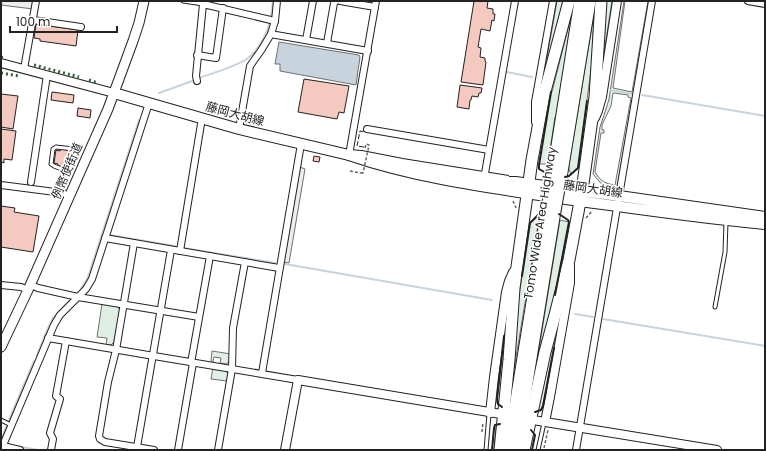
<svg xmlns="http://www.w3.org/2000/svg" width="766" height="451" font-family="Poppins,'Noto Sans JP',sans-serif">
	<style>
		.green { fill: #e0efe3; stroke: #6f6f6f; fill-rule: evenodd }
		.parking { fill: #ededed; stroke: #6f6f6f }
		.water { fill: #c7d3dd; stroke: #6f6f6f }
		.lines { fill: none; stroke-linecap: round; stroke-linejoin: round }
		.stream { stroke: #c7d3dd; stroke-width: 2 }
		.building { fill: #f3c9c0; stroke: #222 }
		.service-casing { stroke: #222; stroke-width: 5 }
		.minor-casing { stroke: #222; stroke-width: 8 }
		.tertiary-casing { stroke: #222; stroke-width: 10 }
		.secondary-casing { stroke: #222; stroke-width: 11 }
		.primary-casing { stroke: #222; stroke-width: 12 }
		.trunk-casing { stroke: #222; stroke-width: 13 }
		.path { stroke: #646464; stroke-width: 1.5; stroke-dasharray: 3 2; stroke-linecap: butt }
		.service { stroke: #fff; stroke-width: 3 }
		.minor { stroke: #fff; stroke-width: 6 }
		.tertiary { stroke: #fff; stroke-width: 8 }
		.secondary { stroke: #fff; stroke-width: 9 }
		.primary { stroke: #fff; stroke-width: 10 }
		.trunk { stroke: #fff; stroke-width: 11 }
		.trunk-bridge-casing { stroke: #222; stroke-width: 13; stroke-linecap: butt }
		.path-bridge { stroke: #646464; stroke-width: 1.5; stroke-dasharray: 3 2; stroke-linecap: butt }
		.trunk-bridge { stroke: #fff; stroke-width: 11 }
		.hedge { stroke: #2f5e38; stroke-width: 3; stroke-dasharray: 2 3; stroke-linecap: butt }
		.fence { stroke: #222; stroke-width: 1; stroke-dasharray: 5 2; stroke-linecap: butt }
		.wall { stroke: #222; stroke-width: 2 }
		.labels { text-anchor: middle; stroke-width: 3; stroke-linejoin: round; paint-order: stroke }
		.street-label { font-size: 12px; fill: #222; stroke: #fff }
	</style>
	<rect width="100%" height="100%" fill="#fff"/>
	<g class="green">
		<polygon points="557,1 563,1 553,41 549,60 545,60 546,57 547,57"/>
		<polygon points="605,1 612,1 601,72"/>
		<path d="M 624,1 L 625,1 L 613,88 L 632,92 L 648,1 L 649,1 L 617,189 L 604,187 L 593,174 L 600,127 L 606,109 L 609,99 ZM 613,93 L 628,95 L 628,97 L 631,98 L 615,185 C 606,184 600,181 595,172 L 601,133 L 604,133 L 604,130 L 602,130 L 602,125 L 611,106 Z"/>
		<polygon points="574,5 556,117 555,117 548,164 539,164 551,92 552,92"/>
		<polygon points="594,14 592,62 578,168 571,174 569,170 569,165"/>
		<polygon points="536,218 539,219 514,369 518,302 530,223"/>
		<polygon points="560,220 569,222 555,295 538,355 544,318"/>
		<polygon points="565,287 543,406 541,410 535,412"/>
		<polygon points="510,295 499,406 497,403 497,399 504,337 502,336"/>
		<polygon points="102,304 117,306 120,310 114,342 111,345 106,345 107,338 97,337"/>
		<polygon points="212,351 231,354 231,360 226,364 220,363 221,358 214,357 213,362 211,361"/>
		<polygon points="213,367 225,369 228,374 227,381 211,379"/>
		<polygon points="494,428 496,428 494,450 492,450"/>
	</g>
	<g class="parking">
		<polygon points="1,1 34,1 33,9 1,5"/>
		<polygon points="300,167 305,169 289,263 284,262"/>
	</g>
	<polygon class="water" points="279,42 359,55 360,57 356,85 280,71 280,64 275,64"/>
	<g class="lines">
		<g class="stream">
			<polyline points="271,16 273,1"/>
			<polyline points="507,72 532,77"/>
			<path d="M 199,78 C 212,73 236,67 248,58 C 259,49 266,35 270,22"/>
			<polyline points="610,90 632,94"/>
			<polyline points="159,93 195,80"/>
			<polyline points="642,95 765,116"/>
			<polyline points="109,235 175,246"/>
			<polyline points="184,248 275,263"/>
			<polyline points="285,264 492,300"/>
			<polyline points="81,288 85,282 88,277 139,120"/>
			<polyline points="575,314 593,317"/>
			<polyline points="603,319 765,346"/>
			<polyline points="37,355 47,330 53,318 69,301"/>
			<polyline points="9,420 34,361"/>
			<polyline points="1,440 6,427"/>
			<polyline points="16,446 38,450"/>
		</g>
	</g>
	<g class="building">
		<polygon points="474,1 488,1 487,8 493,9 493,14 495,14 494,21 492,20 490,31 481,29 478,47 481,48 480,57 485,58 485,61 486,62 483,85 461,82"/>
		<polygon points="36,24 78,30 76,46 40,41 40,39 34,38"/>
		<polygon points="304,79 349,86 344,113 339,112 337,119 298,112"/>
		<polygon points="460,85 482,88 481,93 479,93 478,97 472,96 471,100 470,100 469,109 457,107"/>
		<polygon points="52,92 74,95 73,103 51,100"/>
		<polygon points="1,94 18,96 13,129 1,127"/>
		<polygon points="78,108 91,110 90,118 77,116"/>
		<polygon points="1,129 16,131 12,160 4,159 4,163 1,162"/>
		<polygon points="61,149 73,151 73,159 70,167 58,166 58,164 54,163 56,150 60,151"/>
		<polygon points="314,156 320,157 319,162 313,161"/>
		<polygon points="1,206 15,208 14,212 39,216 33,252 1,247"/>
	</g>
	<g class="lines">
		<defs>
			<g id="service">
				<polyline points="183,1 203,4"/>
				<polyline points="65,174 64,170 54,166 51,164 53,149 56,147 74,149 78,147"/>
				<polyline points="715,307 725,252 726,222"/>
				<polyline points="1,420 11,425"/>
				<polyline points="486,450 489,414"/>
				<polyline points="538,450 544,423"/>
			</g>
			<g id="minor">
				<polyline points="340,1 375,7"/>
				<polyline points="748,1 765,4"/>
				<polyline points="33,20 81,27"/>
				<polyline points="271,34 276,35 368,51"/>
				<polyline points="306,40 313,1"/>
				<polyline points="327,43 334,3 336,1"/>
				<polyline points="197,55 216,58 223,8"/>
				<polyline points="24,69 36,1"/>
				<polyline points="197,81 196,76 203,4 275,21"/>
				<polyline points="535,122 535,102 553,1"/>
				<polyline points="239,129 250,66 262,49 271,34 275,21 277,1"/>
				<polyline points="367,129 489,150"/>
				<polyline points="349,155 376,1"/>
				<polyline points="484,179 515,1"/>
				<polyline points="31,182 47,75"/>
				<polyline points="1,185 63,193 70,197"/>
				<polyline points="105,238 279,268"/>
				<polyline points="134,243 116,350 108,382 99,436 100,439 105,442 154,450"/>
				<polyline points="180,251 202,118"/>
				<polyline points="1,285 21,287 28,290"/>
				<polyline points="31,285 38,288 78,297 199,317"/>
				<polyline points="48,338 154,356 298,380"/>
				<polyline points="191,363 210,256"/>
				<polyline points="262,373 301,144"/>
				<polyline points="3,446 20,450"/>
				<polyline points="137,447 171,250"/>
				<polyline points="1,450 54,325 60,315 86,289 92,279 149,103"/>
				<polyline points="51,450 53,439 50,433 60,399 56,396 66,341"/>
				<polyline points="178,450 193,363"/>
				<polyline points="218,450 232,369 233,328 245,262"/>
				<polyline points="576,450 652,1"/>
			</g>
			<g id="tertiary">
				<polyline points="1,63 114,93"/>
				<polyline points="595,118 598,111 602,97 617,1"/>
				<polyline points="490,413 494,377 506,292 509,281 513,272"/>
				<polyline points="533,420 717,450"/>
				<polyline points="545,422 550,397 570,283 570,266"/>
				<polyline points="285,450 298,380 501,414"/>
			</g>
			<polyline id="secondary" points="1,347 28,290 108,109 133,41 139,23 144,1"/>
			<g id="primary">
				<polyline points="114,93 239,129 349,155"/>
				<path d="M 765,217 L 619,196 L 508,181 L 402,164 L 361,156 L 349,155 C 419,179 493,188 566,199 C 632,208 698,218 765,224"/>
			</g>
			<g id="trunk">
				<polyline points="552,177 580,1"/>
				<polyline points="561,178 590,1"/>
				<polyline points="500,450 509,360 514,288 532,160 544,95 569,1"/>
				<polyline points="508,450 547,210"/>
				<polyline points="516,450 555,211"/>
				<polyline points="524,450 545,352 555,315 569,260 582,191 595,97 601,1"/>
			</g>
		</defs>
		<use href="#service" class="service-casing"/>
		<use href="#minor" class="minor-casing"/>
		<use href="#tertiary" class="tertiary-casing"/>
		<use href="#secondary" class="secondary-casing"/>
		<use href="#primary" class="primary-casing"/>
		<use href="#trunk" class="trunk-casing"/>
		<g class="path">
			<polyline points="365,148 366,144 369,145 368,150"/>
			<polyline points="350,171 361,173"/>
			<polyline points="513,201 516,208"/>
			<polyline points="586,218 592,211"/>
			<polyline points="482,432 483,422"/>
			<polyline points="544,448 548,430"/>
		</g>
		<use href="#service" class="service"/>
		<use href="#minor" class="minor"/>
		<use href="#tertiary" class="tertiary"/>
		<use href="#secondary" class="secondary"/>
		<use href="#primary" class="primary"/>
		<use href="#trunk" class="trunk"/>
		<defs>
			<g id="trunk-bridge">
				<polyline points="547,210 552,177"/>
				<polyline points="555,211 561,178"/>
			</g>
		</defs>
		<use href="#trunk-bridge" class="trunk-bridge-casing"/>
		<polyline class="path-bridge" points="361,173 363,173 368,150"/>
		<use href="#trunk-bridge" class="trunk-bridge"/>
		<g class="hedge">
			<polyline points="1,57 6,58"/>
			<polyline points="34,65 79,77"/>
			<polyline points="1,73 19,76"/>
			<polyline points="89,80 98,83"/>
		</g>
		<polyline class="fence" points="364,147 357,146 360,131 366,132"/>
		<g class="wall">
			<polyline points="548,174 539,169 539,165 551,92"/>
			<polyline points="565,177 569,176 578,168 587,101"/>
			<polyline points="522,276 530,223 540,213 542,213"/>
			<polyline points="555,295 569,222 568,220 559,214"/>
			<polyline points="502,407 498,404 497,399 504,336"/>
			<polyline points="535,412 541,410 543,406 554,348"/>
			<polyline points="531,430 535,435 532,450"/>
			<polyline points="492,450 494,428 495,425 500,424"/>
		</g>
	</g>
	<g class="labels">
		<g class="street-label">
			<text transform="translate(235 114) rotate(15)" y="4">藤岡大胡線</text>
			<text transform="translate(67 171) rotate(-67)" y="4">例幣使街道</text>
			<text transform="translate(593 189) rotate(8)" y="4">藤岡大胡線</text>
			<text transform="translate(540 223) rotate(-81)" y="4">Tomo Wide Area Highway</text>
		</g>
	</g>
	<rect width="766" height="451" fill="none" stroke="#222222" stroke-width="4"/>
	<path d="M10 26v6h107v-6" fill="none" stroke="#222222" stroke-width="2"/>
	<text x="16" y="26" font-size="12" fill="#222222" stroke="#ffffff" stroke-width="3" paint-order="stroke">100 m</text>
</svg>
